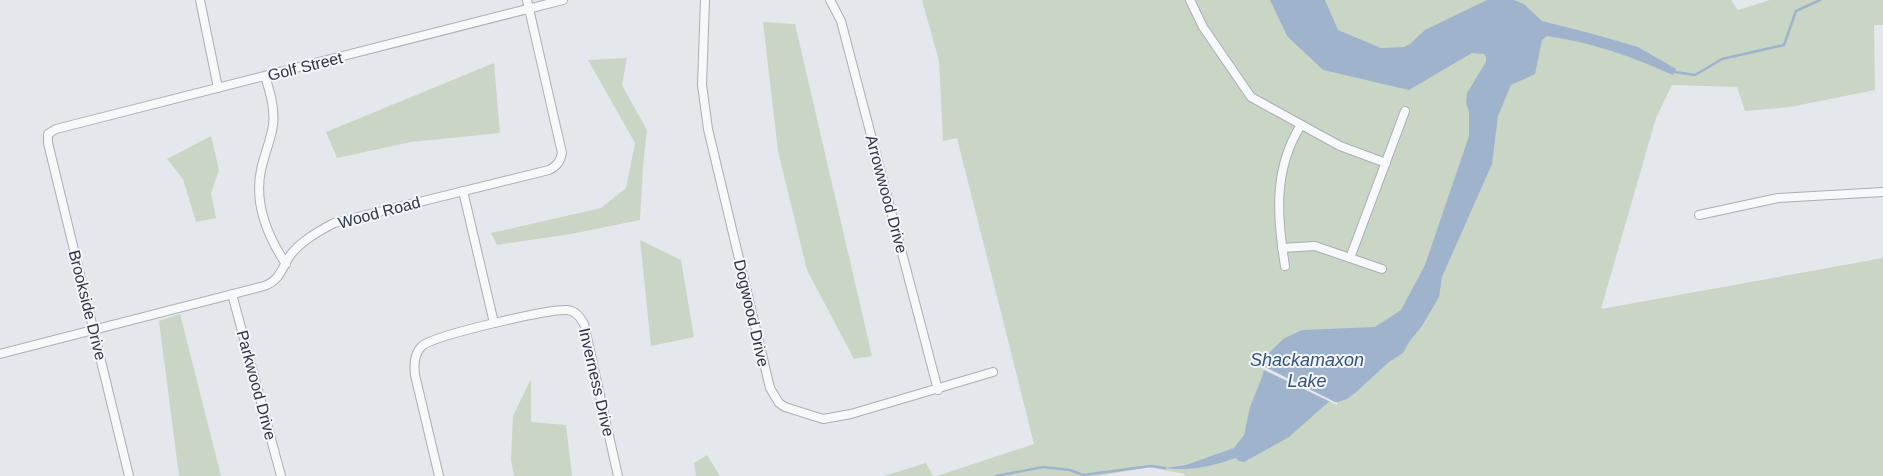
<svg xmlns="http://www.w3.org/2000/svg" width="1883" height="476" font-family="Helvetica,sans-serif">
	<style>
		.green { fill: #c9d6c5 }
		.water { fill: #9fb4cc }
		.pier { fill: #e4e7ec }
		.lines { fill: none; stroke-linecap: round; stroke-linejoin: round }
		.stream { stroke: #9fb4cc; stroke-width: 2.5 }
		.minor-casing { stroke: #a9aeb7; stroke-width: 10 }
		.minor { stroke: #f7f8fa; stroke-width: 8 }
		.labels { text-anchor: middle; stroke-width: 4; stroke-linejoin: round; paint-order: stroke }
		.street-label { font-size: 16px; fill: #2b3445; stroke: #f4f6f9 }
		.water-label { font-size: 18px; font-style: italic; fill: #34527a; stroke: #f4f6f9 }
	</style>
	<rect width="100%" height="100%" fill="#e4e7ec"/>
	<g class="green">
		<polygon points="922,0 1731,0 1738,10 1770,0 1883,0 1883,25 1874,25 1875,90 1790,107 1745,111 1737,87 1672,85 1656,118 1601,309 1883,258 1883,476 1185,476 1184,474 1149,467 1099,476 937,476 1034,444 957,138 943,141 939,61"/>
		<polygon points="763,22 795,24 872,356 854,359 807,270 778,151"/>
		<polygon points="627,58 622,85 647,130 643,167 640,220 571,234 497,245 491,233 601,208 626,188 635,143 588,60"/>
		<polygon points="494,63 500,133 411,142 337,158 326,132"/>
		<polygon points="211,136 219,170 211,193 216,218 196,222 183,179 167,159"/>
		<polygon points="640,240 681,260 694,337 651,346"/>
		<polygon points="180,314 221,476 179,476 159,321"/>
		<polygon points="531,379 531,422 566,425 572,476 514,476 511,460 513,416"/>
		<polygon points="707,455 720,476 696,476 694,463"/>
		<polygon points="926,463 933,476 884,476"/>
	</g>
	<path class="water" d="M 1270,0 L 1325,0 L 1338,30 L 1381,48 L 1404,47 L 1410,44 L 1425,30 L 1487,0 L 1514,0 L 1524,4 L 1542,21 L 1593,34 L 1638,47 L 1676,69 L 1673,75 C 1633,57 1591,42 1547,36 L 1542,40 L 1535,74 L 1511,85 L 1498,116 L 1492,164 L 1442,277 L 1439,297 L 1422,326 L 1409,342 L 1403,353 L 1389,362 L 1355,393 L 1347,399 L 1338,402 L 1329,402 L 1324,406 L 1289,437 L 1244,462 L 1239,461 L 1236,458 C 1209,467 1193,471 1165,468 L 1186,465 L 1234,448 L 1244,435 L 1250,407 L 1262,377 L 1269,353 L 1283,339 L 1302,330 L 1375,327 L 1401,310 L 1425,265 L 1469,136 L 1469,112 L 1466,102 L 1467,93 L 1486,62 L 1486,57 L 1484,54 L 1472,53 L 1409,90 L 1323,70 L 1287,36 Z"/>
	<polygon class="pier" points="1263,366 1337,403 1337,405 1262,369"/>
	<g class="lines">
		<g class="stream">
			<polyline points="1675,72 1695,75 1722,59 1784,45 1796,11 1820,0"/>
			<polyline points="996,476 1043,467 1070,470 1083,475 1151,466 1165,468"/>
		</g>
		<defs>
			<g id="minor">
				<polyline points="200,0 218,88"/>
				<polyline points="705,0 702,85 708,129 770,388 779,403 785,407 823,419 851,414 993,372"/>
				<polyline points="830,0 841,21 938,390"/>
				<polyline points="1190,0 1203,27 1251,97 1340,146 1386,163"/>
				<path d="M 265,76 C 270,92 275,108 273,125 C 271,140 264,155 261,170 C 254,203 268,237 286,264"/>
				<polyline points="463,191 494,323"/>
				<polyline points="1699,215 1778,198 1883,192"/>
				<polyline points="1282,248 1315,246 1350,258 1405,111"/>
				<polyline points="1350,258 1382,269"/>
				<path d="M 1285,266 C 1277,217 1273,169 1301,125"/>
				<polyline points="232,294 281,476"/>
				<path d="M 0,354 L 264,286 C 280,280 281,270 289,257 C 299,242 319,231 334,223 L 549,170 C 557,166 560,162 562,153 L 527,0"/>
				<polyline points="129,476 48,143 48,134 56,129 563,0"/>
				<path d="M 439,476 L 415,375 C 414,364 414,354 422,346 C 435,335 548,309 567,310 C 576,311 580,317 584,324 L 618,476"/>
			</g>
		</defs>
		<use href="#minor" class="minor-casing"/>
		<use href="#minor" class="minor"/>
	</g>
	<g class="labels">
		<g class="street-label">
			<text transform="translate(305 66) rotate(-14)" y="6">Golf Street</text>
			<text transform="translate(887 194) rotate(75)" y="6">Arrowwood Drive</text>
			<text transform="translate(379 212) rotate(-15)" y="6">Wood Road</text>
			<text transform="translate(88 305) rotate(76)" y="6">Brookside Drive</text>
			<text transform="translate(752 313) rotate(77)" y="6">Dogwood Drive</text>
			<text transform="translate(597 382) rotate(77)" y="6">Inverness Drive</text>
			<text transform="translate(257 385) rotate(75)" y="6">Parkwood Drive</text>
		</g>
		<g class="water-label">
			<text x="1307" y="366">Shackamaxon<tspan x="1307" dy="21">Lake</tspan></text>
		</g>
	</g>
</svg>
